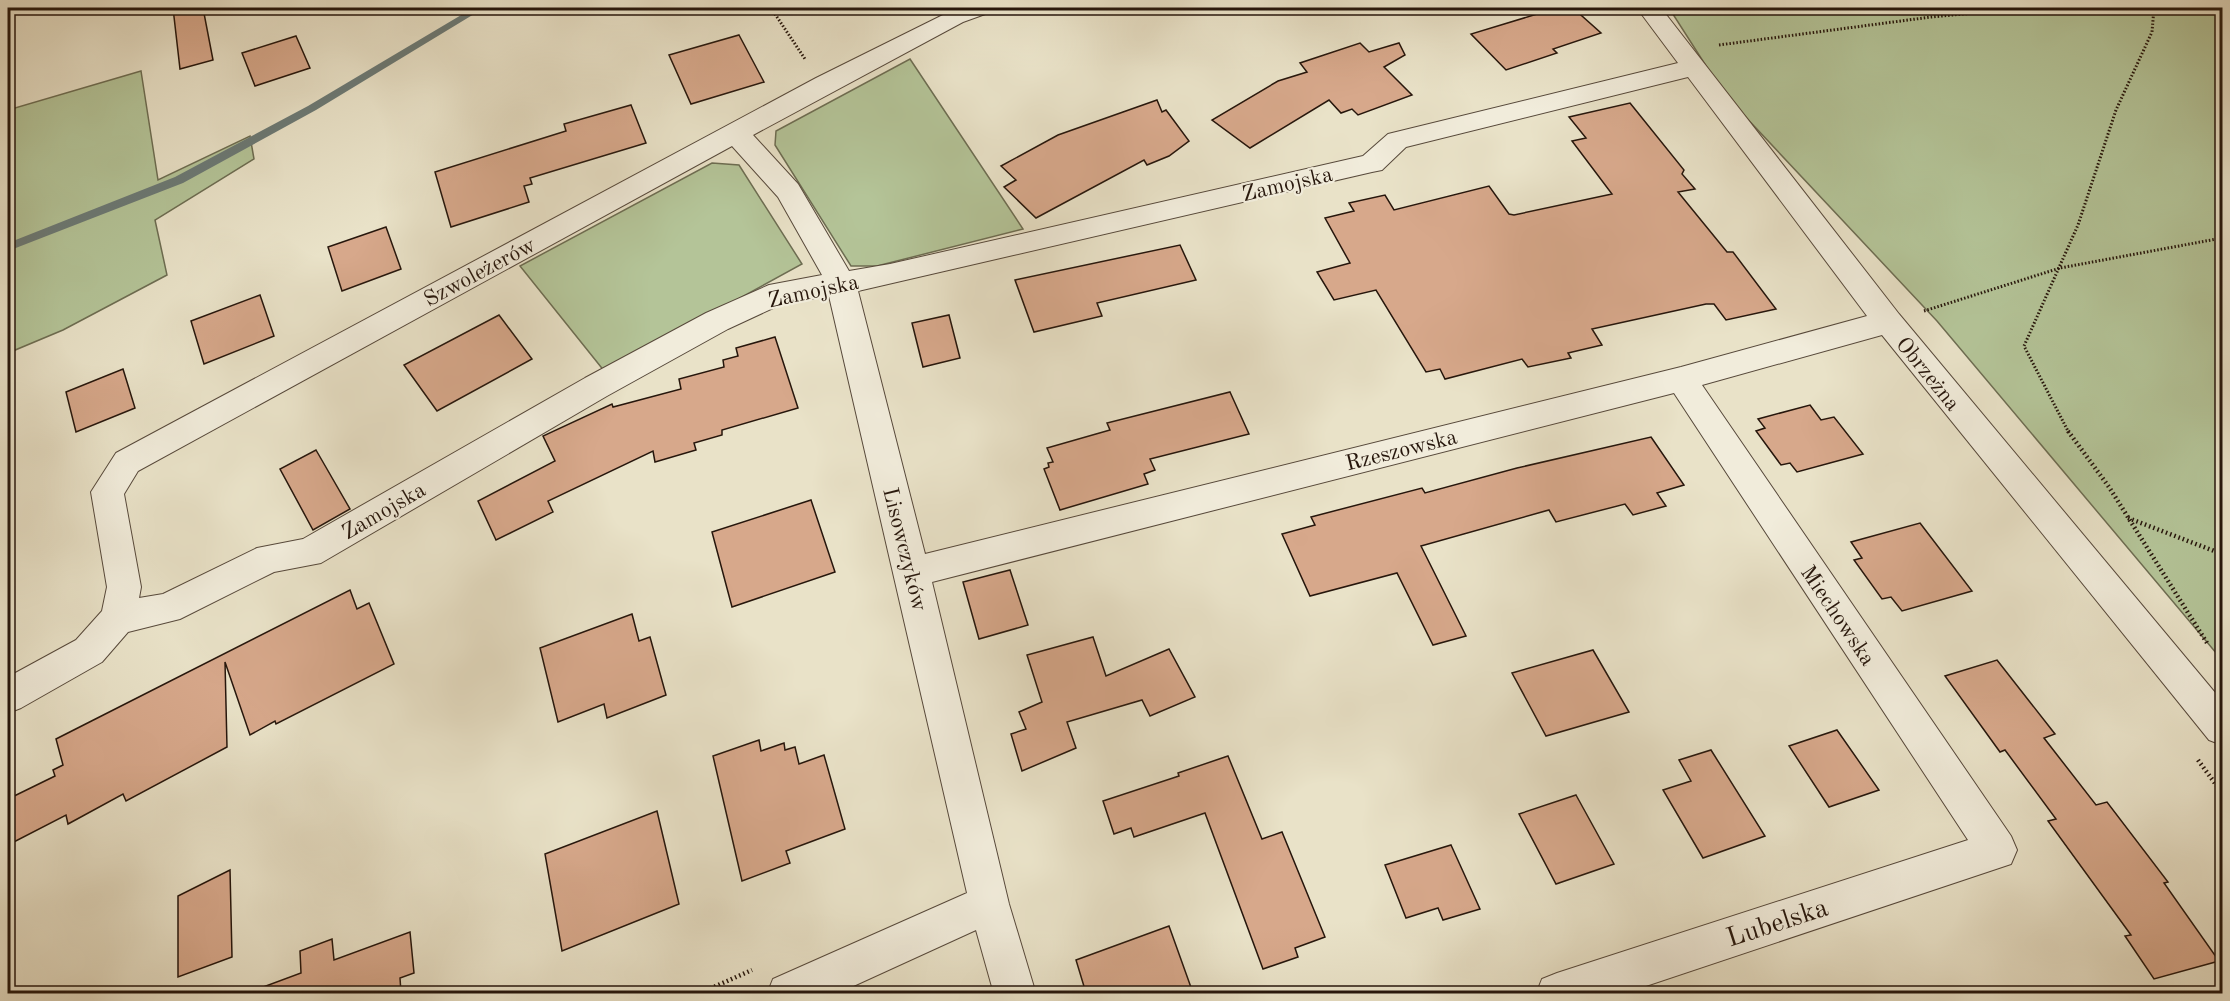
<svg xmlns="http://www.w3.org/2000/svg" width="2230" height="1001" font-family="'Old Standard TT',serif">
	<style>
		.green { fill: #b4c498; stroke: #6d6d52; stroke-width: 1.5 }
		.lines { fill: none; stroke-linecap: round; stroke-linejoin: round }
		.stream { fill: #6c7a76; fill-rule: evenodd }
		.building { fill: #d7a88b; stroke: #26160c; stroke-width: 1.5 }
		.street-casing { stroke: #57493b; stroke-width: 2 }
		.path-far1 { stroke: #26160c; stroke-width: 3; stroke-dasharray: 1.5 2; stroke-linecap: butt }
		.path { stroke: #26160c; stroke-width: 4.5; stroke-dasharray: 1.5 3; stroke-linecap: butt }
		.street { fill: #f1ecdb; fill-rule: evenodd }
		.labels { text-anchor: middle; stroke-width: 4.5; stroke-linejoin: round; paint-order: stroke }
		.street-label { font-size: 22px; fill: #26160c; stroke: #f1ecdb }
		.near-street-label { font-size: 27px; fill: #26160c; stroke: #f1ecdb }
	</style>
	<rect width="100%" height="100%" fill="#e9e2c8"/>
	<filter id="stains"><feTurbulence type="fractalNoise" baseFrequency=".00333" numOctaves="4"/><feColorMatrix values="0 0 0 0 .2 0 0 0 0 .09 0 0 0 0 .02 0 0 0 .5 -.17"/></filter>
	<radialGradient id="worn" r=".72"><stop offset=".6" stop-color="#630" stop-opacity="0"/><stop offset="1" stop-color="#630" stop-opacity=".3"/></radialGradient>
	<g class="green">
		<polygon points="1669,8 2222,8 2222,660 1937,321 1724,94"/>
		<polygon points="910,59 1023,229 877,266 851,266 775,145 776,131"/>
		<polygon points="141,71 158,180 250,136 254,159 155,220 167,275 63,330 8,353 8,110"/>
		<polygon points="712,163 739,165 802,264 605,372 520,266"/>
	</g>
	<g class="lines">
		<polygon class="stream" points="473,8 484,8 316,110 183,183 8,251 8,243 175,177 308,106"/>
	</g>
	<g class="building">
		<polygon points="173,8 203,8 213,60 180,69"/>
		<polygon points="1557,8 1573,8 1601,33 1553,49 1557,53 1506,70 1471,34"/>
		<polygon points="739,35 764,82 691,104 669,55"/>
		<polygon points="296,36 310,68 255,86 242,53"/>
		<polygon points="1360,43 1369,52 1399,43 1405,55 1384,67 1412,95 1358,115 1352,109 1341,113 1329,100 1250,148 1212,120 1278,81 1307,72 1300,63"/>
		<polygon points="1157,100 1162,112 1166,110 1189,141 1169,156 1147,165 1144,160 1036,218 1004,187 1016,180 1001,166 1058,135"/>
		<polygon points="1630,103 1684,170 1682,174 1695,189 1678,192 1727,252 1733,252 1776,309 1726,320 1714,304 1706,304 1592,329 1602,345 1568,353 1571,358 1528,367 1522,359 1445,379 1440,369 1426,372 1376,290 1334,300 1317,272 1350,263 1325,218 1354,211 1349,203 1385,195 1394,210 1489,186 1509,214 1514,215 1612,194 1572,141 1586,138 1569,117"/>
		<polygon points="631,105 646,143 530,178 532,184 524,186 529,202 451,227 435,172 566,131 564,124"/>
		<polygon points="386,227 401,269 342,291 328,247"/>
		<polygon points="1180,245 1196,280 1097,303 1102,316 1034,332 1015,280"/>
		<polygon points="260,295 274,336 204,364 191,321"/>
		<polygon points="499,315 532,359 437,411 404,365"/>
		<polygon points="949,315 960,358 923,367 912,323"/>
		<polygon points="775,337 798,408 722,430 722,435 694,443 696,450 655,462 653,451 548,501 553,512 496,540 478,501 555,461 543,436 612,404 613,407 681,389 679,379 724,367 723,360 738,356 736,348"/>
		<polygon points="123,369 135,408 76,432 66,392"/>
		<polygon points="1230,392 1249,434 1150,459 1155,470 1144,474 1148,484 1060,510 1044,469 1049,467 1048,463 1053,462 1047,448 1110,430 1107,423"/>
		<polygon points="1810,405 1821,420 1834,417 1863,454 1797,472 1790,463 1781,465 1756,431 1765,428 1758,419"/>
		<polygon points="1651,437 1684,485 1657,493 1666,506 1633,515 1625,504 1556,522 1549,510 1421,546 1466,636 1433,645 1397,573 1310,596 1282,534 1315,525 1311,517 1422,488 1425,493 1517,468"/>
		<polygon points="316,450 350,509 313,530 280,469"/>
		<polygon points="811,500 835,572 732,607 712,532"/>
		<polygon points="1920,523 1972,591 1902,611 1891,597 1882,599 1854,560 1862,558 1851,542"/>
		<polygon points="1010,570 1028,625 979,639 963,582"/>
		<polygon points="350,590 357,609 369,603 394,664 276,724 275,721 250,735 225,662 227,747 126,801 123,794 68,824 66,815 8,845 8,799 55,776 53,770 63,765 56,739"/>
		<polygon points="632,614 639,641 650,637 666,695 607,718 604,704 558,722 540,648"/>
		<polygon points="1093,637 1106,676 1169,649 1195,697 1150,716 1142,700 1067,722 1076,748 1022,771 1011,734 1026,729 1019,712 1042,702 1027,655"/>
		<polygon points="1593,650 1629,712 1546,736 1512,673"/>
		<polygon points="1997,660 2055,734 2044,738 2096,805 2107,802 2168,882 2164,883 2219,961 2154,979 2125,936 2131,935 2048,821 2056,819 2005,750 2000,752 1945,676"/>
		<polygon points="1837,730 1879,790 1829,807 1789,746"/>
		<polygon points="759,740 761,751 784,743 785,750 795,747 799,764 824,755 845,829 786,851 790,863 742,881 713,756"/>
		<polygon points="1711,750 1765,836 1703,858 1663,790 1691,781 1679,760"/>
		<polygon points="1228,756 1262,839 1282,832 1325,937 1295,948 1298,957 1263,969 1205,813 1134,837 1131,828 1114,834 1103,801 1179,776 1178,773"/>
		<polygon points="1576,795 1614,864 1556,884 1519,814"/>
		<polygon points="657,811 679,904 562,951 545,854"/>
		<polygon points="1451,845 1480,909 1443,920 1438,908 1406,918 1385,865"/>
		<polygon points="230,870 232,957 178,977 178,896"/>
		<polygon points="1169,926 1193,993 1086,993 1076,960"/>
		<polygon points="410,932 414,973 400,978 401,993 255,993 255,990 301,973 300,951 332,939 334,960"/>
	</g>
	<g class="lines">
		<defs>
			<path id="street" d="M 957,8 L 991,8 L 988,13 L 963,22 L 753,135 L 798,184 L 849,271 L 890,264 L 1363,156 L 1388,134 L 1678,63 L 1637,8 L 1661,8 L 1899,314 L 2222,701 L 2222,745 L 2209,740 L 1882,335 L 1702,385 L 2011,836 L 2017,850 L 2011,864 L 1622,994 L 1536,994 L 1542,979 L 1557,973 L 1968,840 L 1674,393 L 932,582 L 1009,904 L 1036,994 L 994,994 L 976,930 L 836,994 L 767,994 L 773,979 L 967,893 L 829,296 L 784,303 L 728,329 L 607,396 L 321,563 L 274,572 L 180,619 L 128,632 L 102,662 L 21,708 L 8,713 L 8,677 L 76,640 L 102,611 L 107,587 L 91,492 L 116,453 L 816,78 ZM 1688,77 L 1867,316 L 1681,367 L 925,554 L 858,291 L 1372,172 L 1382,170 L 1406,147 ZM 732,146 L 778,197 L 822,275 L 769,285 L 706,313 L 585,378 L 303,539 L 257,548 L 163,594 L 139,598 L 141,587 L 124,494 L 138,471 Z"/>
		</defs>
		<use href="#street" class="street-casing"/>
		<g class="path-far1">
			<polyline points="771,8 805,59"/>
			<polyline points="2218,8 2222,9"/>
			<polyline points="1719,45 1931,17 2028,8"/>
			<polyline points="1924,311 2060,268 2222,238"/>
			<polyline points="2069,433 2024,346 2078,225 2116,110 2152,32 2154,8"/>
		</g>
		<g class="path">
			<polyline points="2068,431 2109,487 2207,643"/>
			<polyline points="2128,518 2222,554"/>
			<polyline points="2198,760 2222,793"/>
			<polyline points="698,994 752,970"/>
		</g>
		<use href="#street" class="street"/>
	</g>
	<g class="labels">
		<g class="street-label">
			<text transform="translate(1287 183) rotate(-13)" y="8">Zamojska</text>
			<text transform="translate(479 271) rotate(-28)" y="8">Szwoleżerów</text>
			<text transform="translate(813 290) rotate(-12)" y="8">Zamojska</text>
			<text transform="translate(1929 373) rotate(51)" y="8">Obrzeżna</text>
			<text transform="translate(1401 449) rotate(-14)" y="8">Rzeszowska</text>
			<text transform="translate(383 510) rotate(-30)" y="8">Zamojska</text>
			<text transform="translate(906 549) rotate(76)" y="8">Lisowczyków</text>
			<text transform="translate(1839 615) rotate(56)" y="8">Miechowska</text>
		</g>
		<g class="near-street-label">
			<text transform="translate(1777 922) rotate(-18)" y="9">Lubelska</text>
		</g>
	</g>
	<rect width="2230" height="1001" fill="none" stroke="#e9e2c8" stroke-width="30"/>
	<rect x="9" y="9" width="2212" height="983" fill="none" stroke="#26160c" stroke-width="3"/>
	<rect x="15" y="15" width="2200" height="971" fill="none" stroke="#26160c" stroke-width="1.5"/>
	<rect width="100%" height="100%" filter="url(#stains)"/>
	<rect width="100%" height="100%" fill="url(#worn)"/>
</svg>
